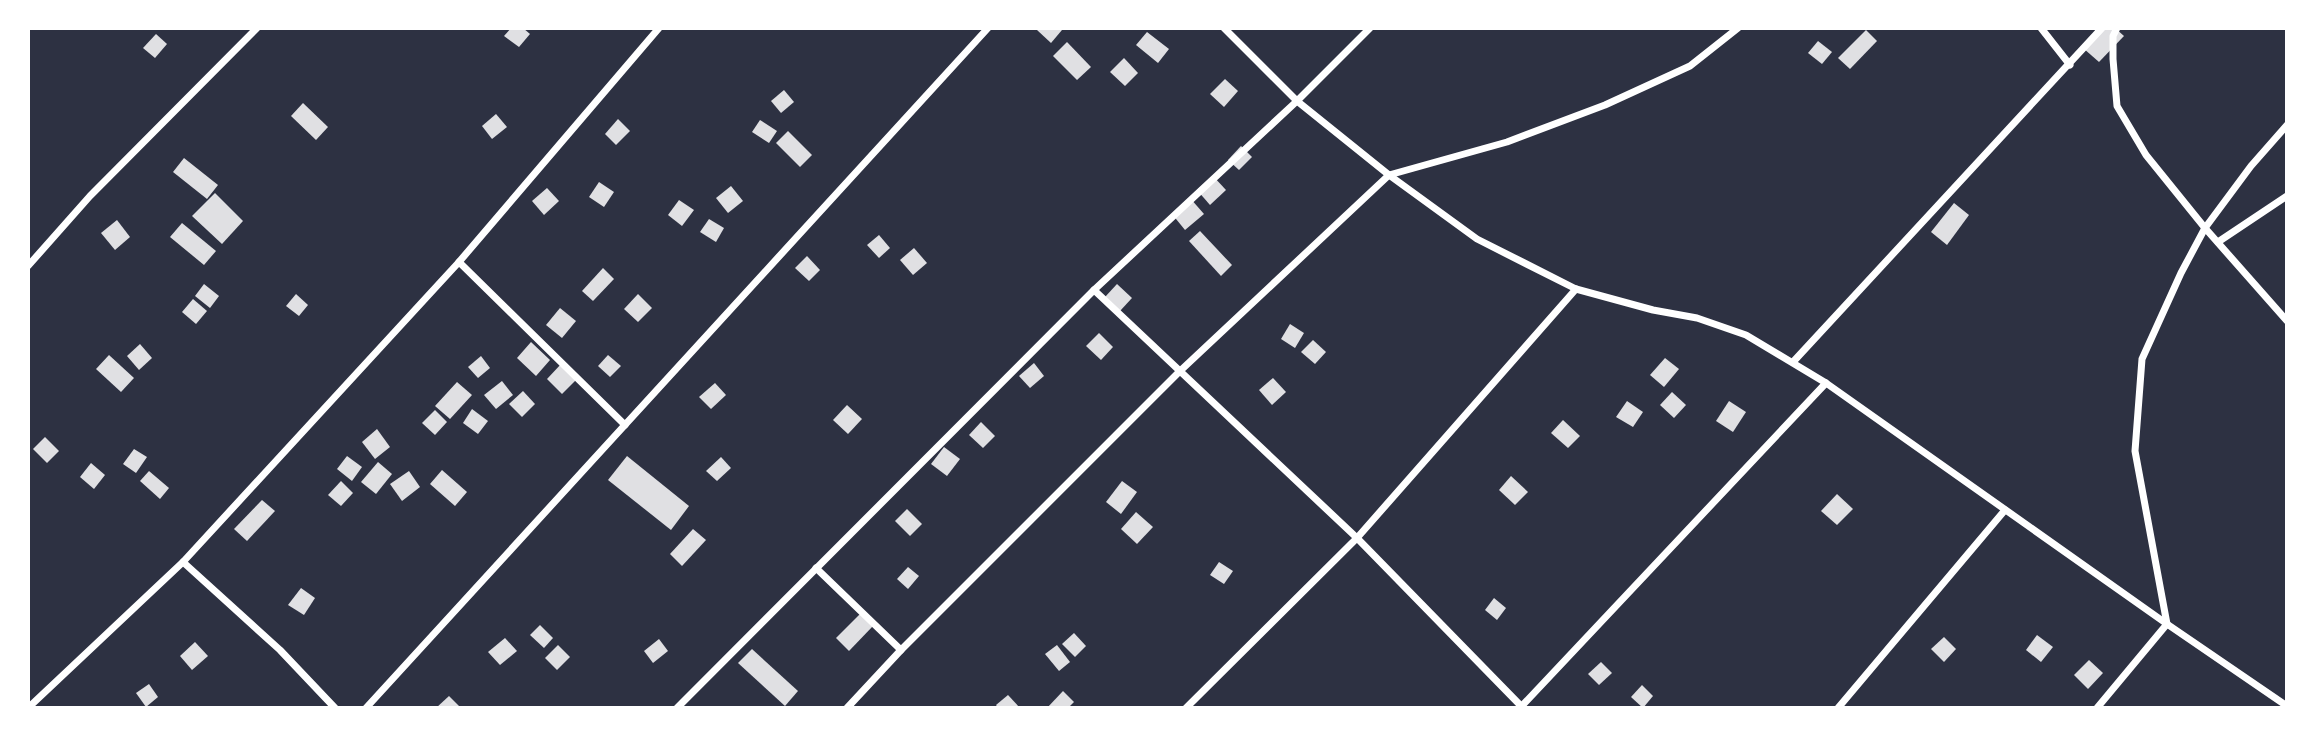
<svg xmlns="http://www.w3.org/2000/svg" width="2315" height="736" font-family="Signika,sans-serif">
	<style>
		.building { fill: #e0e0e3 }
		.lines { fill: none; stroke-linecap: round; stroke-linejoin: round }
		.minor { stroke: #fff; stroke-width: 7 }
	</style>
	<rect width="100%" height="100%" fill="#2d3142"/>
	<g class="building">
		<polygon points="511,28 523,28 530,34 519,47 504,36"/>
		<polygon points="1039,28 1060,28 1062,30 1051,43 1037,30"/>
		<polygon points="2102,28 2115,28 2124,36 2099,62 2083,48"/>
		<polygon points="1866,30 1877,41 1850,69 1838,58"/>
		<polygon points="1147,32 1169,49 1158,63 1136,45"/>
		<polygon points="156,34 167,44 155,58 143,48"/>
		<polygon points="1818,41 1832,52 1822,64 1808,53"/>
		<polygon points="1067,42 1091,67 1077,80 1053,56"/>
		<polygon points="1124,58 1138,73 1125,86 1110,72"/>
		<polygon points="1225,79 1238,91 1224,107 1210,94"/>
		<polygon points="784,90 794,102 781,113 771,101"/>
		<polygon points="303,103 328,127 316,140 291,116"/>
		<polygon points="496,114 507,127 492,139 482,126"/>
		<polygon points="618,119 630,131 616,145 605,134"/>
		<polygon points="760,120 777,131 769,143 752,132"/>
		<polygon points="788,131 812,155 800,167 776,143"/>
		<polygon points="1241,146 1252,157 1239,170 1228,160"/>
		<polygon points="184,158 218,185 207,199 173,172"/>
		<polygon points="1213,176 1226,190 1210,205 1197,190"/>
		<polygon points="599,182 614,192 604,207 589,197"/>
		<polygon points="731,186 743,201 728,213 716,198"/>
		<polygon points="547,188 559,201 544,215 532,201"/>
		<polygon points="215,193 243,221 222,244 192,216"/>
		<polygon points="1190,198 1204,214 1185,230 1172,214"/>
		<polygon points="679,200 694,210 682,226 668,215"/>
		<polygon points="1954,203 1969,215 1947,245 1931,232"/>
		<polygon points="709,219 724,228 716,242 700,232"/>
		<polygon points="117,220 130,237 115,250 101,233"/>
		<polygon points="182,223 216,251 204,265 170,237"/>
		<polygon points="1200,231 1232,265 1221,276 1189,241"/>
		<polygon points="879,235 890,248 879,258 867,245"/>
		<polygon points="914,248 927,263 913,275 900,260"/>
		<polygon points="807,256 820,270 809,281 795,268"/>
		<polygon points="603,268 614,279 593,301 582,291"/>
		<polygon points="204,284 219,296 210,308 195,296"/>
		<polygon points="1117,284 1132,298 1120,311 1105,297"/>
		<polygon points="296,294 308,305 299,316 286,306"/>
		<polygon points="638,294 652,308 638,322 624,309"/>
		<polygon points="193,299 207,311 196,324 182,312"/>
		<polygon points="560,308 576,321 562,338 546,325"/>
		<polygon points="1290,324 1304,333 1295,348 1281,339"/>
		<polygon points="1099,333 1113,347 1101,360 1086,346"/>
		<polygon points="1313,340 1326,352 1315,364 1301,352"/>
		<polygon points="531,342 550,360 536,376 517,358"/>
		<polygon points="140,344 152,358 139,370 127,356"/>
		<polygon points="109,355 134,378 121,392 96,369"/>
		<polygon points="608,355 621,366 610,377 598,366"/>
		<polygon points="481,356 490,368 478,378 468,367"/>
		<polygon points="1665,358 1679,369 1664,387 1650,375"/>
		<polygon points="562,363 578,378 562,394 547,379"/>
		<polygon points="1034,363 1044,376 1030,388 1019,376"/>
		<polygon points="1273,378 1286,392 1272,405 1259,390"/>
		<polygon points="502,381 513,395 496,409 484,395"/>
		<polygon points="457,382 472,395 450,419 435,406"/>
		<polygon points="715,383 726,395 711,409 699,397"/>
		<polygon points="523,391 535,404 522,417 509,404"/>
		<polygon points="1672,392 1686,405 1674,418 1660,405"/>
		<polygon points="1627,401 1643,412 1633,427 1616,417"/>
		<polygon points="1729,401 1746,412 1733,432 1716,421"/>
		<polygon points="847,405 862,419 848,434 833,420"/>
		<polygon points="472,409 488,421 478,434 463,423"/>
		<polygon points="435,410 447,422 435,435 422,423"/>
		<polygon points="1563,420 1580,436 1568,448 1551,433"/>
		<polygon points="981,422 995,436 983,448 969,435"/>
		<polygon points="377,429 390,447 375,459 362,442"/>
		<polygon points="45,437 59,451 47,463 33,449"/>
		<polygon points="944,447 960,459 947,476 931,464"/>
		<polygon points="134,449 147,457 136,473 123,464"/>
		<polygon points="347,456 362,467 352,481 337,469"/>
		<polygon points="627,456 689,506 671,530 608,480"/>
		<polygon points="721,457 731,468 717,481 706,471"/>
		<polygon points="378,462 392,474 376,494 361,482"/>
		<polygon points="91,463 105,475 94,489 80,477"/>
		<polygon points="442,470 467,492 455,506 430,484"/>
		<polygon points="149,471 169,488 160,499 140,481"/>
		<polygon points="409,471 420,487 402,501 390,484"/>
		<polygon points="1511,476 1528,492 1515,505 1499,490"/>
		<polygon points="341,481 353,493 341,506 328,495"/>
		<polygon points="1122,481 1137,492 1121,514 1106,502"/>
		<polygon points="1837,494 1853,509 1837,525 1821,511"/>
		<polygon points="262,500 275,511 247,541 234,529"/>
		<polygon points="907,509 922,524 910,536 895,521"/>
		<polygon points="1136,512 1153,527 1137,544 1121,529"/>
		<polygon points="693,529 706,540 682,566 670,554"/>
		<polygon points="1219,562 1233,571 1224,584 1210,575"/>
		<polygon points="908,567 919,576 908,589 897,579"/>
		<polygon points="301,588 315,598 304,615 288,605"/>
		<polygon points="1494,598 1506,608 1497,620 1485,610"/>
		<polygon points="861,613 873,626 849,651 836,638"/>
		<polygon points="540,625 553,638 544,648 530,635"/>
		<polygon points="1074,633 1086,646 1075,657 1062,644"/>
		<polygon points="2037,635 2053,647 2041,662 2026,650"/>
		<polygon points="1944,637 1956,649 1944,662 1931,649"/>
		<polygon points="505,638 517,651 500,665 488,652"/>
		<polygon points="659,639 668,651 653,663 644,651"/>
		<polygon points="195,642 208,656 192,670 180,656"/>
		<polygon points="558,645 570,657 557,670 545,658"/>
		<polygon points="1057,645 1070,662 1059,671 1045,654"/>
		<polygon points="752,649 798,691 785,706 738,663"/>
		<polygon points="2089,660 2103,673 2088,689 2074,675"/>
		<polygon points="1601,662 1612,673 1599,685 1588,674"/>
		<polygon points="149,684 158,697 146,707 136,693"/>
		<polygon points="1642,685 1653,696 1643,708 1631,697"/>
		<polygon points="1063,691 1074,702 1068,708 1047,708"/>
		<polygon points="1008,695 1020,708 998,708 996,705"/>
		<polygon points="449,696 461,708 436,708"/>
	</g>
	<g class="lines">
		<g class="minor">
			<polyline points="1224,28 1297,101 1389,175 1477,239 1576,289 1653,310 1697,318 1746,335 1826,383 2167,624 2287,706"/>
			<polyline points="2041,28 2070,65"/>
			<polyline points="2117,28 2113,36 2113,59 2117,106 2146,155 2205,228 2287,321"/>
			<polyline points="2218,242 2287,196"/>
			<polyline points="459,262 625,425"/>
			<polyline points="28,266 90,196 257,28"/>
			<polyline points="1094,290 1357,538 1523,708"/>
			<polyline points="1793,362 2102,28"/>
			<polyline points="183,562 280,650 335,708"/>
			<polyline points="816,568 901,650"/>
			<polyline points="28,708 183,562 459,262 659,28"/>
			<polyline points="366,708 988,28"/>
			<polyline points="677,708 1094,290 1297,101 1370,28"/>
			<polyline points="847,708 901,650 1179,372 1389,175 1507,142 1605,105 1690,66 1738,28"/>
			<polyline points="1186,708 1357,538 1576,289"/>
			<polyline points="1520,708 1826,383"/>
			<polyline points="1838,708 2005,510"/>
			<polyline points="2097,708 2167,624 2135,451 2142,359 2181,273 2205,228 2251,166 2287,125"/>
		</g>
	</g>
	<rect width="2315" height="736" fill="none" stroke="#ffffff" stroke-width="60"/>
</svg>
